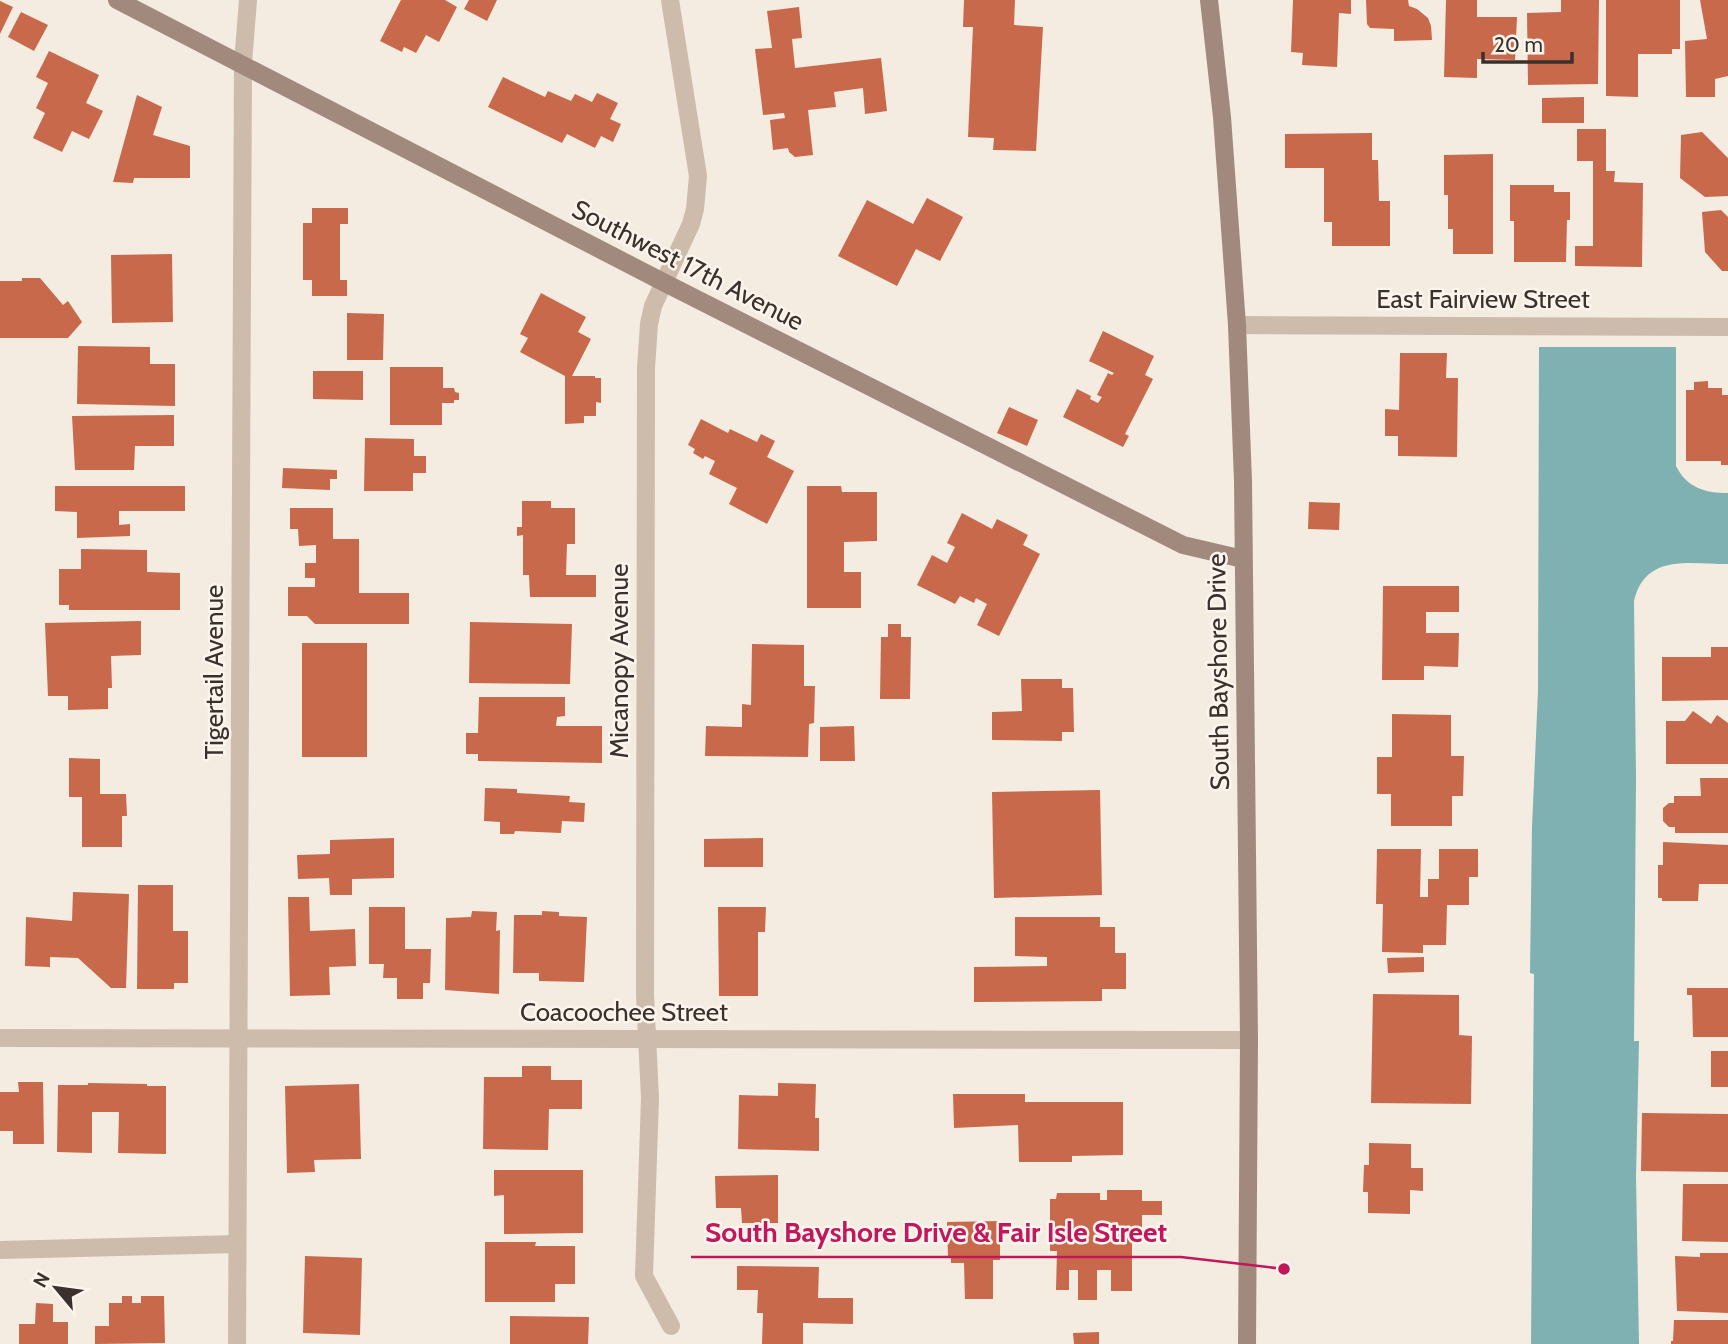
<svg xmlns="http://www.w3.org/2000/svg" width="1728" height="1344" font-family="Cabin,sans-serif">
	<style>
		.water { fill: #7fb0b2 }
		.building { fill: #c8694b }
		.lines { fill: none; stroke-linecap: round; stroke-linejoin: round }
		.minor { stroke: #cdbbac; stroke-width: 18 }
		.tertiary { stroke: #cdbbac; stroke-width: 18 }
		.secondary { stroke: #a18a7d; stroke-width: 18 }
		.labels { text-anchor: middle; stroke-width: 5; stroke-linejoin: round; paint-order: stroke }
		.street-label { font-size: 26px; fill: #3b302b; stroke: #fbf5ee }
		.leader { fill: none; stroke: #c2185b; stroke-width: 2.5 }
		.callout-dot { fill: #c2185b; stroke: #fbf5ee; stroke-width: 2.5 }
		.callout-label { font-size: 28px; text-anchor: middle; font-weight: bold; fill: #c2185b; stroke: #fbf5ee; stroke-width: 5; stroke-linejoin: round; paint-order: stroke }
	</style>
	<rect width="100%" height="100%" fill="#f4ebe1"/>
	<path class="water" d="M 1539,347 L 1676,347 L 1676,466 C 1687,488 1705,493 1728,493 L 1728,564 C 1690,564 1645,553 1634,601 L 1636,779 L 1634,1041 L 1639,1041 L 1636,1177 L 1639,1344 L 1531,1344 L 1534,974 L 1530,973 L 1532,827 L 1538,691 Z"/>
	<g class="building">
		<polygon points="401,0 445,0 457,7 439,42 426,35 416,53 404,47 402,52 380,41"/>
		<polygon points="469,0 497,0 487,21 464,9"/>
		<polygon points="964,0 1015,0 1014,25 1043,27 1036,151 993,150 994,138 968,137 973,27 963,27"/>
		<polygon points="1293,0 1351,0 1351,14 1339,13 1337,67 1302,65 1303,53 1291,52"/>
		<polygon points="1366,0 1408,0 1409,6 1417,9 1428,18 1431,26 1432,40 1394,41 1394,29 1370,28 1367,24"/>
		<polygon points="1446,0 1477,0 1477,17 1517,17 1515,60 1477,59 1477,78 1444,77"/>
		<polygon points="1561,0 1599,0 1598,84 1528,85 1527,13 1561,12"/>
		<polygon points="1606,0 1680,0 1680,49 1672,49 1672,54 1638,54 1638,97 1606,96"/>
		<polygon points="1700,0 1728,0 1728,76 1715,79 1715,97 1686,97 1685,41 1707,39"/>
		<polygon points="0,1 13,7 0,34"/>
		<polygon points="799,7 802,38 792,39 795,68 881,58 887,111 865,114 863,88 834,92 836,107 808,110 813,155 795,157 789,152 788,148 773,150 770,120 785,118 784,113 763,115 755,49 772,48 767,11"/>
		<polygon points="21,12 48,25 34,51 8,37"/>
		<polygon points="49,51 99,75 86,103 103,111 89,139 72,131 62,152 33,138 45,113 36,108 48,83 36,77"/>
		<polygon points="503,77 545,97 548,91 571,101 575,94 592,102 597,93 618,103 610,119 621,124 613,142 601,136 595,148 567,134 562,143 488,107"/>
		<polygon points="137,95 162,107 153,135 190,146 190,178 134,178 133,183 113,182"/>
		<polygon points="1584,97 1584,123 1542,123 1542,98"/>
		<polygon points="1577,129 1606,129 1606,171 1615,171 1614,182 1643,183 1642,267 1575,266 1575,246 1593,246 1593,161 1577,161"/>
		<polygon points="1702,132 1728,158 1728,196 1705,197 1680,178 1681,135"/>
		<polygon points="1372,133 1372,160 1378,160 1379,201 1390,201 1390,246 1332,246 1332,222 1324,222 1324,168 1285,168 1285,134"/>
		<polygon points="1493,154 1493,254 1453,254 1453,229 1448,229 1448,195 1444,195 1444,155"/>
		<polygon points="1510,185 1554,185 1554,192 1570,192 1570,220 1567,220 1566,262 1514,262 1514,221 1510,221"/>
		<polygon points="927,198 963,217 940,261 916,249 897,286 838,256 867,200 913,224"/>
		<polygon points="312,208 348,208 348,224 340,224 340,280 347,280 347,296 312,296 312,280 303,280 303,223 312,223"/>
		<polygon points="1721,210 1728,217 1728,271 1722,271 1705,252 1702,212"/>
		<polygon points="172,254 173,322 112,323 111,255"/>
		<polygon points="22,278 40,278 63,305 68,301 82,322 68,338 0,338 0,281 22,281"/>
		<polygon points="541,293 586,317 578,332 591,339 572,376 595,376 595,378 601,378 601,403 596,402 596,416 584,416 584,423 565,424 565,376 520,352 528,338 520,334"/>
		<polygon points="347,313 384,314 383,360 347,360"/>
		<polygon points="1103,331 1154,356 1145,375 1153,379 1125,434 1129,436 1123,447 1063,417 1077,389 1091,396 1090,399 1098,403 1102,397 1097,395 1108,373 1112,375 1114,373 1089,361"/>
		<polygon points="78,346 150,347 150,364 175,364 175,406 77,404"/>
		<polygon points="1400,353 1447,353 1446,378 1458,378 1457,457 1398,456 1398,436 1385,436 1385,409 1399,410"/>
		<polygon points="390,367 443,367 443,388 454,388 455,392 459,393 459,400 454,400 454,403 442,403 442,425 390,425"/>
		<polygon points="313,371 363,371 363,400 313,399"/>
		<polygon points="1708,381 1708,388 1722,388 1722,395 1728,395 1728,465 1721,465 1721,461 1686,461 1686,390 1694,390 1694,382"/>
		<polygon points="1009,407 1038,420 1027,446 997,433"/>
		<polygon points="174,415 174,446 135,446 134,470 75,470 72,416"/>
		<polygon points="701,419 728,433 730,429 757,442 761,434 775,441 767,457 794,471 767,524 729,504 737,488 709,474 715,461 705,456 703,459 693,453 695,449 688,445"/>
		<polygon points="365,438 414,439 414,456 426,456 426,473 413,473 413,491 364,491"/>
		<polygon points="283,468 337,470 337,479 330,479 330,490 282,488"/>
		<polygon points="55,486 185,486 185,511 119,511 119,525 130,524 130,536 77,538 77,512 55,511"/>
		<polygon points="807,486 841,486 842,492 877,492 877,541 844,542 844,572 861,572 861,608 807,608"/>
		<polygon points="522,501 551,501 551,508 575,508 575,544 567,544 566,575 596,575 596,597 530,597 529,575 523,575 523,535 517,536 517,527 522,527"/>
		<polygon points="1309,502 1340,503 1339,530 1308,529"/>
		<polygon points="290,508 333,508 333,539 359,539 359,593 409,593 409,624 315,624 307,616 288,616 288,587 315,587 315,578 305,578 305,563 316,563 316,545 299,546 298,529 290,529"/>
		<polygon points="962,513 992,529 997,519 1028,535 1023,545 1040,554 999,636 977,625 987,604 976,598 974,603 960,596 955,604 917,585 932,555 947,563 955,547 947,543"/>
		<polygon points="81,549 147,550 147,572 180,573 180,610 69,610 69,605 59,605 59,569 81,569"/>
		<polygon points="1383,586 1459,586 1459,612 1426,612 1426,633 1459,633 1458,667 1424,666 1424,680 1382,680"/>
		<polygon points="141,621 141,655 111,656 112,688 108,688 108,709 68,710 68,696 48,696 45,623"/>
		<polygon points="470,622 572,624 570,684 469,683"/>
		<polygon points="888,624 901,624 901,637 911,637 910,699 880,699 881,637 888,637"/>
		<rect x="302" y="643" width="65" height="114"/>
		<polygon points="752,644 804,645 804,686 815,686 814,723 809,724 808,757 705,756 706,726 742,727 742,704 751,705"/>
		<polygon points="1711,647 1728,647 1728,700 1662,701 1662,657 1711,657"/>
		<polygon points="1021,679 1062,679 1062,688 1073,688 1074,732 1062,732 1062,741 992,740 992,712 1022,711"/>
		<polygon points="479,697 565,697 565,716 557,717 556,726 602,726 602,763 478,761 478,754 466,754 466,733 478,733"/>
		<polygon points="1693,711 1711,724 1717,715 1728,723 1728,764 1666,764 1666,721 1685,721"/>
		<polygon points="1392,714 1451,715 1451,756 1464,756 1463,796 1452,796 1452,826 1391,826 1391,794 1377,794 1377,757 1392,757"/>
		<polygon points="854,726 855,761 820,761 820,727"/>
		<polygon points="69,758 100,759 100,794 126,794 127,816 122,816 122,847 82,847 82,797 69,797"/>
		<polygon points="1700,778 1728,778 1728,833 1675,833 1675,827 1669,827 1663,821 1663,808 1669,803 1674,803 1674,796 1701,796"/>
		<polygon points="485,788 517,789 517,793 570,796 569,802 585,803 584,822 562,821 561,833 515,831 514,834 500,834 500,822 484,821"/>
		<polygon points="1100,790 1102,895 994,898 992,792"/>
		<polygon points="394,838 394,878 352,879 352,895 330,895 329,878 298,879 297,855 330,854 330,840"/>
		<polygon points="763,838 763,867 704,867 704,839"/>
		<polygon points="1663,842 1728,845 1728,884 1699,884 1698,901 1662,901 1662,898 1658,898 1658,865 1663,865"/>
		<polygon points="1377,849 1421,849 1420,897 1428,897 1428,879 1439,879 1439,849 1478,849 1478,877 1469,877 1469,905 1447,905 1446,945 1423,945 1423,953 1382,952 1383,904 1376,904"/>
		<polygon points="138,885 173,885 173,931 188,931 188,983 174,983 174,989 137,989"/>
		<polygon points="73,892 129,894 126,988 111,988 78,958 50,957 50,967 25,966 26,917 72,921"/>
		<polygon points="288,897 309,897 310,931 355,929 356,966 329,967 330,995 290,996"/>
		<polygon points="369,907 405,907 405,949 431,949 430,983 423,983 423,999 397,999 397,978 383,978 384,964 369,964"/>
		<polygon points="718,907 766,907 765,932 758,932 758,996 719,996"/>
		<polygon points="472,911 497,912 496,931 500,930 499,994 445,990 446,918 471,917"/>
		<polygon points="542,911 559,912 559,916 587,917 584,982 539,981 539,973 513,973 514,915 542,915"/>
		<polygon points="1015,917 1100,917 1100,927 1115,927 1115,953 1126,953 1126,989 1102,989 1102,1001 974,1002 974,967 1047,966 1047,957 1015,956"/>
		<polygon points="1424,957 1424,972 1388,973 1387,958"/>
		<polygon points="1687,988 1728,988 1728,1037 1693,1037 1692,995 1687,995"/>
		<polygon points="1373,994 1459,995 1459,1035 1472,1036 1471,1104 1371,1103"/>
		<rect x="1711" y="1051" width="17" height="36"/>
		<polygon points="522,1066 551,1066 551,1080 582,1080 582,1109 549,1109 548,1150 483,1149 484,1077 522,1077"/>
		<polygon points="18,1082 43,1082 44,1144 13,1144 13,1131 0,1131 0,1092 19,1092"/>
		<polygon points="88,1083 147,1084 147,1086 166,1086 166,1154 118,1153 119,1112 92,1112 92,1153 57,1152 58,1085 88,1085"/>
		<polygon points="778,1083 816,1084 815,1118 819,1118 819,1151 738,1149 739,1095 778,1096"/>
		<polygon points="359,1084 361,1159 314,1160 315,1172 287,1173 285,1086"/>
		<polygon points="953,1094 1025,1094 1025,1102 1123,1102 1123,1155 1072,1156 1072,1162 1019,1162 1018,1125 954,1128"/>
		<polygon points="1642,1113 1728,1114 1728,1172 1641,1171"/>
		<polygon points="1369,1143 1411,1144 1411,1168 1423,1168 1423,1191 1410,1190 1410,1214 1368,1213 1368,1192 1363,1192 1364,1165 1369,1165"/>
		<polygon points="494,1170 583,1170 583,1233 504,1234 504,1195 494,1196"/>
		<polygon points="778,1175 778,1223 742,1223 741,1208 716,1208 715,1176"/>
		<polygon points="1683,1184 1728,1184 1728,1242 1682,1241"/>
		<polygon points="1107,1190 1142,1190 1142,1201 1162,1201 1162,1215 1142,1215 1142,1238 1132,1237 1132,1291 1111,1291 1111,1270 1097,1270 1097,1300 1078,1300 1078,1270 1069,1270 1069,1290 1056,1290 1057,1251 1050,1251 1050,1199 1056,1199 1057,1193 1100,1193 1100,1200 1107,1200"/>
		<polygon points="1000,1221 1000,1260 993,1260 993,1299 965,1299 964,1263 951,1263 951,1257 948,1257 947,1222"/>
		<polygon points="485,1242 536,1242 535,1246 575,1246 575,1284 555,1284 555,1302 485,1302"/>
		<polygon points="1700,1253 1728,1253 1728,1313 1677,1311 1675,1256 1700,1257"/>
		<polygon points="305,1256 362,1258 360,1335 303,1333"/>
		<polygon points="737,1266 819,1267 818,1298 853,1298 853,1324 803,1323 803,1344 762,1344 763,1313 757,1313 758,1290 737,1290"/>
		<polygon points="122,1296 132,1296 132,1303 141,1303 141,1296 164,1296 165,1343 95,1344 95,1326 109,1326 109,1303 122,1303"/>
		<polygon points="36,1303 53,1304 53,1322 68,1322 68,1344 19,1344 19,1324 35,1324"/>
		<polygon points="510,1316 589,1317 588,1344 510,1344"/>
		<polygon points="1674,1320 1728,1320 1728,1344 1671,1344 1671,1341 1673,1341"/>
		<polygon points="1099,1332 1099,1344 1074,1344 1073,1333"/>
	</g>
	<g class="lines">
		<g class="minor">
			<polyline points="670,0 698,176 695,209 691,224 653,306 649,324 646,368 645,995 650,1098 644,1276 671,1326"/>
			<polyline points="243,63 248,0"/>
			<polyline points="1237,325 1728,327"/>
			<polyline points="0,1038 1249,1040"/>
			<polyline points="0,1250 237,1244"/>
		</g>
		<polyline class="tertiary" points="237,1344 243,63"/>
		<g class="secondary">
			<polyline points="117,0 665,283 1183,545 1243,559"/>
			<polyline points="1209,0 1222,117 1237,325 1243,481 1249,1040 1247,1344"/>
		</g>
	</g>
	<g class="labels">
		<g class="street-label">
			<text transform="translate(688 265) rotate(27)" y="9">Southwest 17th Avenue</text>
			<text x="1483" y="308">East Fairview Street</text>
			<text transform="translate(619 661) rotate(-90)" y="9">Micanopy Avenue</text>
			<text transform="translate(214 672) rotate(-90)" y="9">Tigertail Avenue</text>
			<text transform="translate(1218 672) rotate(-91)" y="9">South Bayshore Drive</text>
			<text x="624" y="1021">Coacoochee Street</text>
		</g>
	</g>
	<path class="leader" d="M1284 1269L1181 1257H691"/>
	<circle class="callout-dot" cx="1284" cy="1269" r="7"/>
	<g class="callout-label">
		<text x="936" y="1242">South Bayshore Drive &amp; Fair Isle Street</text>
	</g>
	<g transform="translate(56 1288) rotate(299)" stroke="#fbf5ee" stroke-width="5" paint-order="stroke">
	<path d="M0-5L12 26L0 18L-12 26Z" fill="#3b302b"/>
	<text y="-10" font-size="19" font-weight="bold" text-anchor="middle" fill="#3b302b">N</text>
	</g>
	<path d="M1483 52v10h89v-10" fill="none" stroke="#3b302b" stroke-width="3.5"/>
	<text x="1494" y="52" font-size="21" fill="#3b302b" stroke="#fbf5ee" stroke-width="5" paint-order="stroke">20 m</text>
</svg>
